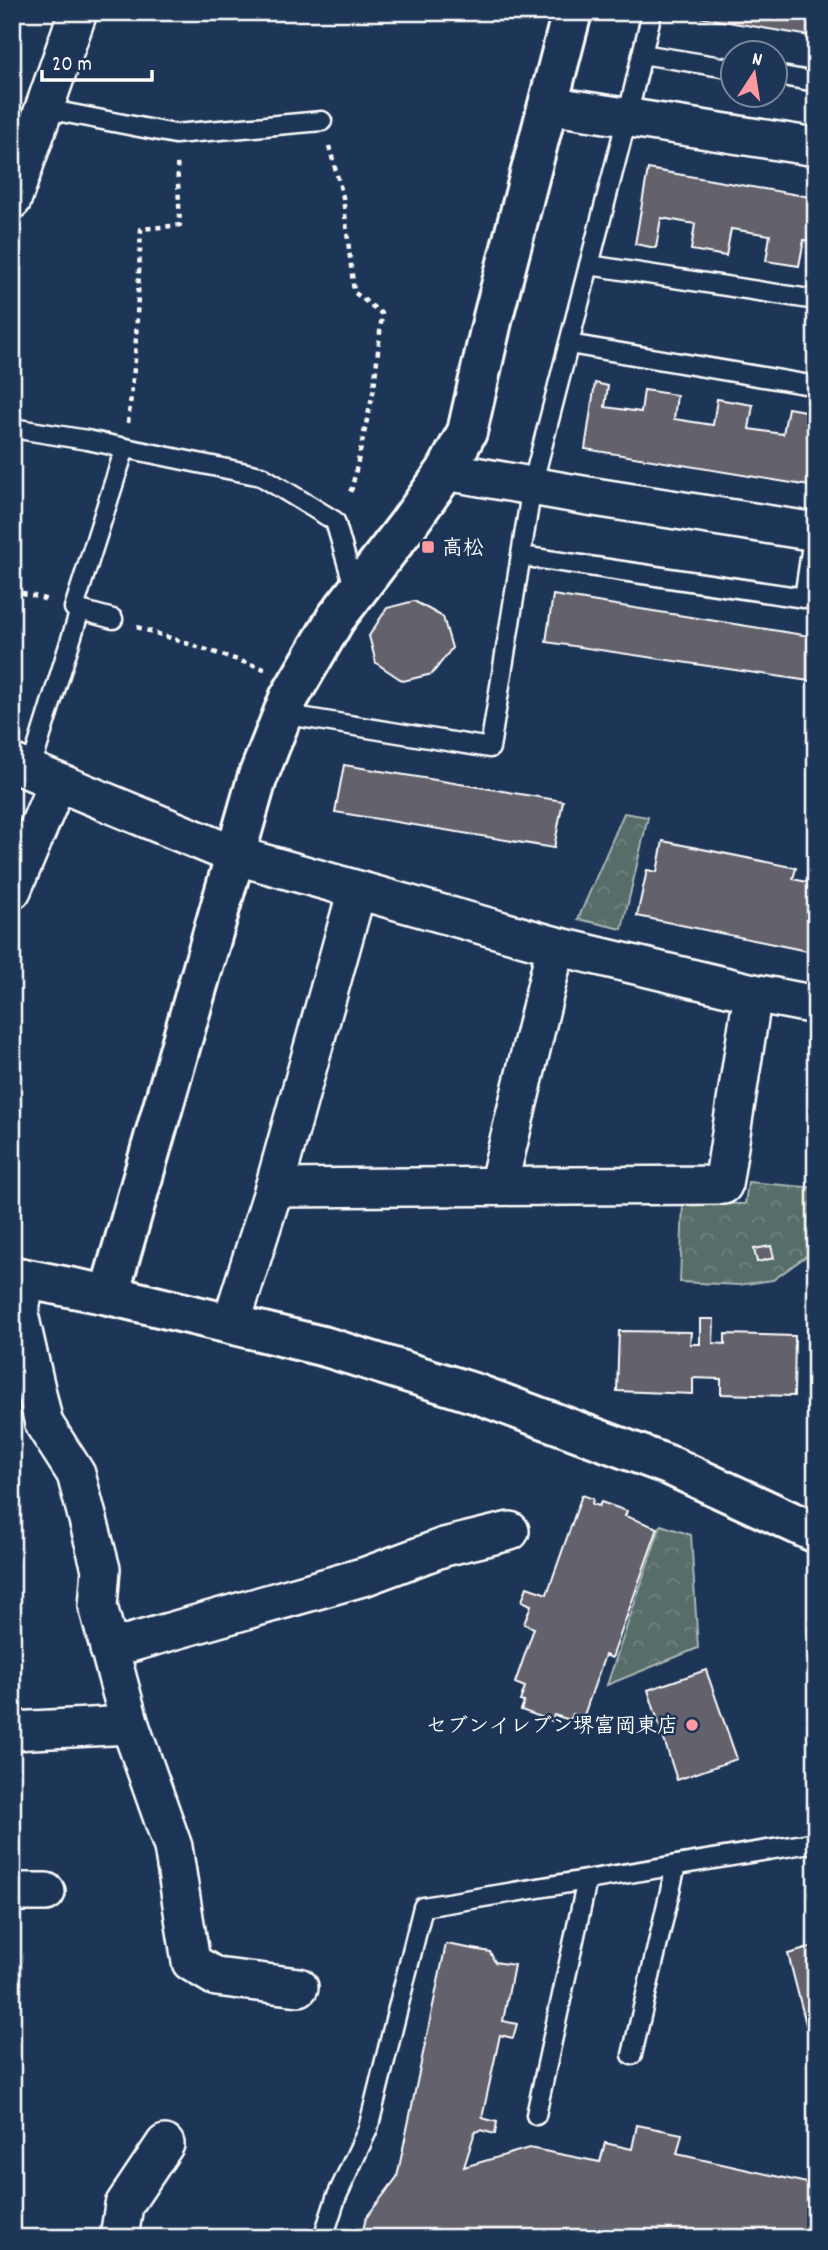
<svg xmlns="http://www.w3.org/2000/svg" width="828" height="2250" font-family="Dekko,'Klee One',sans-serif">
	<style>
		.park { fill: url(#park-crowns); stroke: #abb6b4; stroke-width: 2 }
		.building { fill: #63626c; stroke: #fff; stroke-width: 2 }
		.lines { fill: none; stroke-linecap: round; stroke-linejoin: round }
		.service-casing { stroke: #fff; stroke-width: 23 }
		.minor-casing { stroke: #fff; stroke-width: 42 }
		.tertiary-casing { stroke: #fff; stroke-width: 44 }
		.path { stroke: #fff; stroke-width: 4.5; stroke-dasharray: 5 5; stroke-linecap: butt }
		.service { stroke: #1d3557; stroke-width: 18 }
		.minor { stroke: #1d3557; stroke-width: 37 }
		.tertiary { stroke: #1d3557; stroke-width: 38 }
		.poi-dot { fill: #ff9aa2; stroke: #1d3557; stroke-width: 2.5 }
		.labels { text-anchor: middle; stroke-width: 5; stroke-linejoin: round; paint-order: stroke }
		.poi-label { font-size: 21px; font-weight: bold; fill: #fff; stroke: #1d3557; text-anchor: start }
	</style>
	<defs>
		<pattern id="park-crowns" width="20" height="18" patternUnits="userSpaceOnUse" patternTransform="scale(1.75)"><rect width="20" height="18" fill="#576d69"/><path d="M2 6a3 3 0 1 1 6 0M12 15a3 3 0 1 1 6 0" fill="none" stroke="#708380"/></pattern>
	</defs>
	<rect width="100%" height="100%" fill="#1d3557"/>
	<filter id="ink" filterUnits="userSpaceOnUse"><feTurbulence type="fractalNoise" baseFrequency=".0143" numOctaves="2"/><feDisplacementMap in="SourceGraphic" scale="14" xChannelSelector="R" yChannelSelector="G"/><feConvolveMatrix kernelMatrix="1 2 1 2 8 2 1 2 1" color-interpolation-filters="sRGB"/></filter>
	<g filter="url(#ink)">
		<g class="park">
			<polygon points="624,813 648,817 622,929 578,919"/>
			<polygon points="748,1182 816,1188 816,1249 773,1280 738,1285 680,1282 683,1203 745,1204"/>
			<polygon points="661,1525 691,1535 698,1648 607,1685"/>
		</g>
		<g class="building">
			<polygon points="681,12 816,12 816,37 681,14"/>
			<polygon points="648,169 816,198 816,242 804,240 799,266 766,261 770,235 731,229 726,256 691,250 695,224 661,218 656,248 635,244"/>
			<polygon points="595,383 608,386 605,407 641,412 644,390 677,395 674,419 713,425 717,399 753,405 749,429 783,434 788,408 816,413 816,487 585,449"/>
			<polygon points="553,595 816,637 816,682 546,642"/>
			<polygon points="414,601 443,617 452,648 432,674 403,681 376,663 369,636 387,608"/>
			<polygon points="344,765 563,801 554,848 335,812"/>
			<polygon points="663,841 796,868 793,879 816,884 816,934 812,952 637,916 647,870 657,872"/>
			<polygon points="771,1246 774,1258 757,1262 754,1249"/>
			<polygon points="700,1319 714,1319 713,1343 725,1344 725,1334 795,1336 794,1396 721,1394 721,1379 693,1378 693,1394 617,1391 619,1331 691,1332 690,1344 700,1344"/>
			<polygon points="582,1495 593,1499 592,1504 599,1506 601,1502 627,1511 625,1516 658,1528 612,1658 605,1655 583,1718 572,1714 570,1720 554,1715 552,1721 521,1710 524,1702 520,1701 525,1687 515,1683 534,1628 524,1624 531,1605 522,1601 527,1587 547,1594"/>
			<polygon points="706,1670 737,1759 677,1780 648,1690"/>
			<polygon points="446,1944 490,1952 495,1962 514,1965 503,2021 517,2024 513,2038 500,2035 482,2118 497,2122 495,2134 480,2130 475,2132 464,2167 529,2148 600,2162 605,2143 632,2149 637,2125 682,2134 677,2154 816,2185 816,2238 622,2238 602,2234 601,2238 526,2238 517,2236 516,2238 361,2238 366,2218 397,2177"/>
			<polygon points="816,1946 816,2030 808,2032 788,1954"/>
		</g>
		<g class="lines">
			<defs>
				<g id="service">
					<polyline points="642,54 734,69"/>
					<polyline points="776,75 816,82"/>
					<polyline points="46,109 175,134 322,121"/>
					<polyline points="589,265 816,300"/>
					<polyline points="569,344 816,386"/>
					<polyline points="12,428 87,440 261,476 335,521 355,590"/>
					<polyline points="521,556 804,598 814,531"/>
					<polyline points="74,608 125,448"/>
					<polyline points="282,714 490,748 532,486 627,118 652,12"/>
					<polyline points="30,771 80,610 113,619"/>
					<polyline points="632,2055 676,1865"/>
					<polyline points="536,2115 587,1880"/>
					<polyline points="323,2238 336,2198 368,2129 423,1907 816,1842"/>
				</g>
				<g id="minor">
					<polyline points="548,105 816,147"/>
					<polyline points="12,200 78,12"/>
					<polyline points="446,471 588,496 816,532"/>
					<polyline points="12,763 234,855 556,946 753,993 816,1005"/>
					<polyline points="12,890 57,783"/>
					<polyline points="498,1186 556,946"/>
					<polyline points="274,1188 723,1185 753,993"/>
					<polyline points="26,1279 19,1314 44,1424 76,1474 101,1569 98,1606 130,1725 173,1847 191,1962 216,1977 299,1987"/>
					<polyline points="231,1324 274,1188 357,890"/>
					<polyline points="109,1649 366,1576 444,1547 510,1531"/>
					<polyline points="12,1731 130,1725"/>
					<polyline points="12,1892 46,1892"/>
					<polyline points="119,2238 124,2205 165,2144"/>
				</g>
				<g id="tertiary">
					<polyline points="12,1276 109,1295 326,1347 480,1395 671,1466 816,1533"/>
					<polyline points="109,1295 257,779 289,698 336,618 406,527 446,471 467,432 493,317 572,12"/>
				</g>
			</defs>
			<use href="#service" class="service-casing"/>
			<use href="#minor" class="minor-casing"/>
			<use href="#tertiary" class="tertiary-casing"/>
			<g class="path">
				<polyline points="329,146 343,197 354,292 382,314 374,388 352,488 348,496"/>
				<polyline points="128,423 135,360 141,229 180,225 177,160"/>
				<polyline points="12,590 48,600"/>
				<polyline points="137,627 265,669"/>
			</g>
			<use href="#service" class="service"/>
			<use href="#minor" class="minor"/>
			<use href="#tertiary" class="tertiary"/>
		</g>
	</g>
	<g class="poi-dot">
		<rect x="421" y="540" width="14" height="14" rx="3.5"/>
		<circle cx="692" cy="1725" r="7"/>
	</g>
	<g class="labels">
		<g class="poi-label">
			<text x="442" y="554">高松</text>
			<text x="678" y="1732" text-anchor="end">セブンイレブン堺富岡東店</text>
		</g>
	</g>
	<rect width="828" height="2250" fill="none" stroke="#1d3557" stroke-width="42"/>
	<rect x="21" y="21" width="786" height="2208" fill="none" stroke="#fff" stroke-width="2.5" filter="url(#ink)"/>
	<g transform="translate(754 74) rotate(12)"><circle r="33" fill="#1d3557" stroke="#77869a" stroke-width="2"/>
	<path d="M0-5L12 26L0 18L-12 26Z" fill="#ff9aa2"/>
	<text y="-10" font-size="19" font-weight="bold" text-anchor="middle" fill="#ffffff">N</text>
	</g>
	<path d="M42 70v10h110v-10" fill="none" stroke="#ffffff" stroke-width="3.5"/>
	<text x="52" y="70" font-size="21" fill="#ffffff" stroke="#1d3557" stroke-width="5" paint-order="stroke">20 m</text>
</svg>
